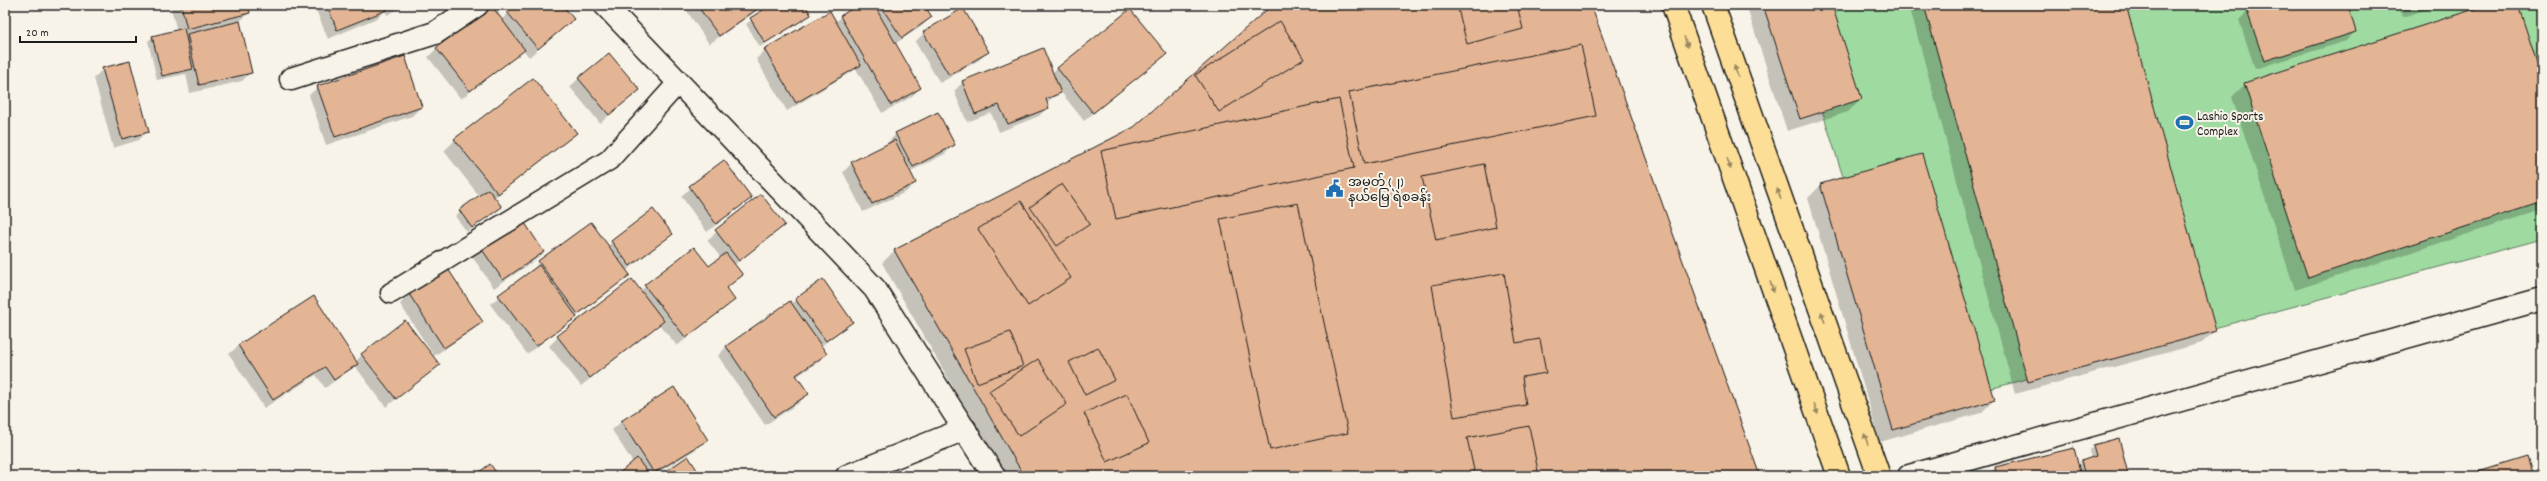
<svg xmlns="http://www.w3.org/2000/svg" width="2547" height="481" font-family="Dekko,'Noto Sans Myanmar',sans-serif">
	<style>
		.green { fill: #9fdaa1; stroke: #5e7b5e }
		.shadow { fill: #0003 }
		.building { fill: #e4b594; stroke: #1c1c1c }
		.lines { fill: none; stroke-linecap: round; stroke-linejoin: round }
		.service-casing { stroke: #1c1c1c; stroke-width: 23 }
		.minor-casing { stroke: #1c1c1c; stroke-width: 25 }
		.tertiary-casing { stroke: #1c1c1c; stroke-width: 25 }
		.primary-casing { stroke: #1c1c1c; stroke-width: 25 }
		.service { stroke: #f7f3e8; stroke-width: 20 }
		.minor { stroke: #f7f3e8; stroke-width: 22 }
		.tertiary { stroke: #f7f3e8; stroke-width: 22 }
		.primary { stroke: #fcde96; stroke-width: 22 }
		.oneway { fill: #97875f }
		.labels { text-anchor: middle; stroke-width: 4; stroke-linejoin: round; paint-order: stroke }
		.poi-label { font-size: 13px; fill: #1c1c1c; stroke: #f7f3e8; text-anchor: start }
	</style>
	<rect width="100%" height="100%" fill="#f7f3e8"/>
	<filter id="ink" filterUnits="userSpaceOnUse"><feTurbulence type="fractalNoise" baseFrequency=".025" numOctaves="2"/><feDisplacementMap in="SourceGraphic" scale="8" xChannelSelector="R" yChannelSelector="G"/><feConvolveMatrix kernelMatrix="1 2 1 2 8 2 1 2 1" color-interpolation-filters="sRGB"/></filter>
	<g filter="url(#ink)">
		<polygon class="green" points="1789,5 2542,5 2542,239 1916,409"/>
		<g class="shadow">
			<polygon points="170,5 247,5 249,13 239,22 251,72 242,81 190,93 186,74 157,80 148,41 153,37 177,31"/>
			<polygon points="314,5 406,5 387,15 385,11 377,18 328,39"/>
			<polygon points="517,5 561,5 564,27 529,57 523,50 461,99 428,57 437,48 501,20"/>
			<polygon points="683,5 765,5 709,44"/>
			<polygon points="773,5 803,5 809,14 760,47 746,24"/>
			<polygon points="860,5 923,5 931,17 922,26 895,44 920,88 911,97 882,113 856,69 787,111 756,59 765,50 835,22"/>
			<polygon points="1273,5 1590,5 1759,476 1004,476 882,263 894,251 1135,127"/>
			<polygon points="1746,5 1831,5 1861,99 1848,112 1787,131"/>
			<polygon points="1909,5 2125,5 2215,331 2202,343 2015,394"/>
			<polygon points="2268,5 2347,5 2355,32 2346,41 2255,69 2239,20 2248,11"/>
			<polygon points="2399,5 2442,5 2402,17"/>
			<polygon points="2491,5 2517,5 2542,81 2542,210 2295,290 2232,97 2245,84"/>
			<polygon points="924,33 988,52 979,60 940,83 915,42"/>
			<polygon points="1166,54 1084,121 1061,92 1046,103 1048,107 1039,116 999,132 991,113 967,122 954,91 963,82 1052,73 1057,68"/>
			<polygon points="103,69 148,131 139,140 113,148 94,78"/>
			<polygon points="579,78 630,98 600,123 570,87"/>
			<polygon points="318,87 421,107 412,116 326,145 309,95"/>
			<polygon points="575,133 494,198 500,207 467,232 455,216 480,197 444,151 455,140"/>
			<polygon points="896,134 953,145 945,154 909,172 915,183 906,192 863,212 843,172 852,163 888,145 887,143"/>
			<polygon points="724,162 750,198 707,232 681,196"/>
			<polygon points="1821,185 1994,400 1981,413 1880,442 1808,198"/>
			<polygon points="761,196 784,225 734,265 742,275 726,289 734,300 677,346 659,324 581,386 549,346 558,337 640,291 694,248 709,268 721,258 707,240"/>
			<polygon points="672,234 626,271 629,275 620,283 527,354 490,304 531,272 539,262 608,246 612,242"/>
			<polygon points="480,246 543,252 534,261 494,288 471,255"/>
			<polygon points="448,270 482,322 473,330 434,356 400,304 409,295"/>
			<polygon points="314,298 355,362 362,355 439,365 386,407 355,366 325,388 316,375 264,408 229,354 238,346"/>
			<polygon points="796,300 852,322 820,347 826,354 817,363 796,377 807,394 799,403 765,425 718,356 726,347"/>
			<polygon points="674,388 706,439 698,448 653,476 617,476 633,463 612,430 621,422"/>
			<polygon points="2094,446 2126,474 2124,476 1987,476 1996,467 2077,466 2082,461 2091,459 2089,450"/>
		</g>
		<g class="building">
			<polygon points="181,5 248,5 250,13 187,29"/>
			<polygon points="327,5 385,5 387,10 337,30"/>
			<polygon points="491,5 525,50 470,91 436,48"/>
			<polygon points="516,5 562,5 574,19 538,49 507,12"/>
			<polygon points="697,5 763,5 719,36"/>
			<polygon points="771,5 805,5 811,15 765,43 750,18"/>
			<polygon points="858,5 874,5 921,88 891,105 840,16"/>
			<polygon points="880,5 924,5 932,17 902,38"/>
			<polygon points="1272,5 1591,5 1760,476 1024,476 894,250 1134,127"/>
			<polygon points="1457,5 1517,5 1523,29 1467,44"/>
			<polygon points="1763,5 1832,5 1862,99 1800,119"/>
			<polygon points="1924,5 2126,5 2216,331 2028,382"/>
			<polygon points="2265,5 2348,5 2356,32 2264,61 2247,11"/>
			<polygon points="2487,5 2518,5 2542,78 2542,202 2308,278 2244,83"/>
			<polygon points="963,8 989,52 949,75 923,32"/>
			<polygon points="1130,9 1167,54 1093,113 1057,68"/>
			<polygon points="830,11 861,65 796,103 764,49"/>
			<polygon points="240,21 252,73 199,85 187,34"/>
			<polygon points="1280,21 1304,59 1219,112 1195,75"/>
			<polygon points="184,28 193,69 162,76 152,36"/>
			<polygon points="1581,45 1596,116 1364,164 1349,92"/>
			<polygon points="1043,48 1061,93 1046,99 1049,108 1008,124 999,105 975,114 962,81"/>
			<polygon points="609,53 640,90 609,115 578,78"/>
			<polygon points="405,56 422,107 335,137 317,86"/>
			<polygon points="130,61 149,132 122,139 102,68"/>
			<polygon points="533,78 577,133 498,194 454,139"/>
			<polygon points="1339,99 1354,168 1116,219 1101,151"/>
			<polygon points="938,112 955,145 913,167 895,133"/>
			<polygon points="895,140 916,183 872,204 851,162"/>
			<polygon points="1922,154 1995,400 1893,430 1820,184"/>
			<polygon points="724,160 752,198 716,224 689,186"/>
			<polygon points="1484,164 1496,227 1436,240 1422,177"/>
			<polygon points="1062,184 1090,224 1057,246 1030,207"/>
			<polygon points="488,189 502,207 472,228 459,210"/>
			<polygon points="761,194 785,225 739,261 715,230"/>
			<polygon points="1021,201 1071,278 1028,306 978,229"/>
			<polygon points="1298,203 1348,433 1270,450 1220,219"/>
			<polygon points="653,209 673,234 630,266 611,241"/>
			<polygon points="521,217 544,252 503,280 479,245"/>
			<polygon points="591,222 630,275 578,314 538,261"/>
			<polygon points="694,247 709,266 726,253 743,275 726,288 735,300 686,338 644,285"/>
			<polygon points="539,265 577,317 536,346 498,295"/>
			<polygon points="448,269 483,322 444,348 409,294"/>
			<polygon points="1504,273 1516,343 1540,339 1546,373 1522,377 1526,405 1454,417 1432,285"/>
			<polygon points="632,279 664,321 590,378 557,336"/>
			<polygon points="823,279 853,322 826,341 795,299"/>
			<polygon points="314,296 358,364 334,380 325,367 273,400 238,345"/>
			<polygon points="790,301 827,354 796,375 809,394 774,417 726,346"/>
			<polygon points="405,320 440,365 396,399 361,354"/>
			<polygon points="1010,332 1023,366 977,383 964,349"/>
			<polygon points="1098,347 1115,380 1085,395 1069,362"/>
			<polygon points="1038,359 1067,404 1019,436 989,391"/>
			<polygon points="674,387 708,440 654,473 621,421"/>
			<polygon points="1127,394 1149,443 1107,462 1084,413"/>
			<polygon points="1529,426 1539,476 1469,476 1475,475 1467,438"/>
			<polygon points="2119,438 2128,474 2085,476 2081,461 2096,456 2093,445"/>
			<polygon points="2074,448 2081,476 1997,476 1995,467"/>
			<polygon points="688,456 701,476 664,476 662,474"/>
			<polygon points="2527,457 2533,476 2465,476"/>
			<polygon points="637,458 650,476 616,476"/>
			<polygon points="490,464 499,476 474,476"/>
		</g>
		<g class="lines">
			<defs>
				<polyline id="service" points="391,293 609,160 678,83"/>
				<g id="minor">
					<polyline points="605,5 875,289 994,476"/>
					<polyline points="291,79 435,33 477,5"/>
					<polyline points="847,476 965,429"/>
				</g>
				<polyline id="tertiary" points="1909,476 2542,299"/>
				<g id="primary">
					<polyline points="1673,5 1839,476"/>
					<polyline points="1713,5 1879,476"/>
				</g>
			</defs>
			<use href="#service" class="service-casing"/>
			<use href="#minor" class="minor-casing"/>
			<use href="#tertiary" class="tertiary-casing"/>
			<use href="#primary" class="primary-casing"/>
			<use href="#service" class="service"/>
			<use href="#minor" class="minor"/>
			<use href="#tertiary" class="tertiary"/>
			<use href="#primary" class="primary"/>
		</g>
		<defs><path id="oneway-solid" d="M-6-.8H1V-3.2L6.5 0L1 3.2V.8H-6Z"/></defs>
		<g class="oneway">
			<use href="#oneway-solid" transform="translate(1686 42) rotate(71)"/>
			<use href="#oneway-solid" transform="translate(1736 71) rotate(-109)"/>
			<use href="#oneway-solid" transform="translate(1729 164) rotate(71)"/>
			<use href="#oneway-solid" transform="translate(1779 194) rotate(-109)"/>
			<use href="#oneway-solid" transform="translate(1772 287) rotate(71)"/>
			<use href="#oneway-solid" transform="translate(1823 317) rotate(-109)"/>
			<use href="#oneway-solid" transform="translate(1816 409) rotate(71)"/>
			<use href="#oneway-solid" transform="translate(1866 439) rotate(-109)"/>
		</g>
	</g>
	<defs>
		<symbol id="stadium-bare" viewBox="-9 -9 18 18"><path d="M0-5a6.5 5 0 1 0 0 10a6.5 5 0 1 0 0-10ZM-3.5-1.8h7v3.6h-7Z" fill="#1f6fb2" stroke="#f7f3e8" stroke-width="2.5" paint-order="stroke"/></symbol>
		<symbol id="civic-bare" viewBox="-9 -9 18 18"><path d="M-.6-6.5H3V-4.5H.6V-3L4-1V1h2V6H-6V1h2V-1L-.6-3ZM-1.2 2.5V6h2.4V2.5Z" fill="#1f6fb2" stroke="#f7f3e8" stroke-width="2.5" paint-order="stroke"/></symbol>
	</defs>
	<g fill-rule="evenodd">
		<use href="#stadium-bare" x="2172" y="110" width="25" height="25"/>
		<use href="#civic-bare" x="1322" y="176" width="25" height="25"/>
	</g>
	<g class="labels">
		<g class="poi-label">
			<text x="2197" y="120">Lashio Sports<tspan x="2197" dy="15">Complex</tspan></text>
			<text x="1348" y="186">အမှတ် (၂)<tspan x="1348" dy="15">နယ်မြေ ရဲစခန်း</tspan></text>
		</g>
	</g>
	<rect width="2547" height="481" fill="none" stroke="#f7f3e8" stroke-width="20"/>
	<rect x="10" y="10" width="2527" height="461" fill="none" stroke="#1c1c1c" stroke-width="1.5" filter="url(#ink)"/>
	<path d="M20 36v6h116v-6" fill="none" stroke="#1c1c1c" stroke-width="2"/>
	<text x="26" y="36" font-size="12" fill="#1c1c1c" stroke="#f7f3e8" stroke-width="3" paint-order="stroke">20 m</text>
</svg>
